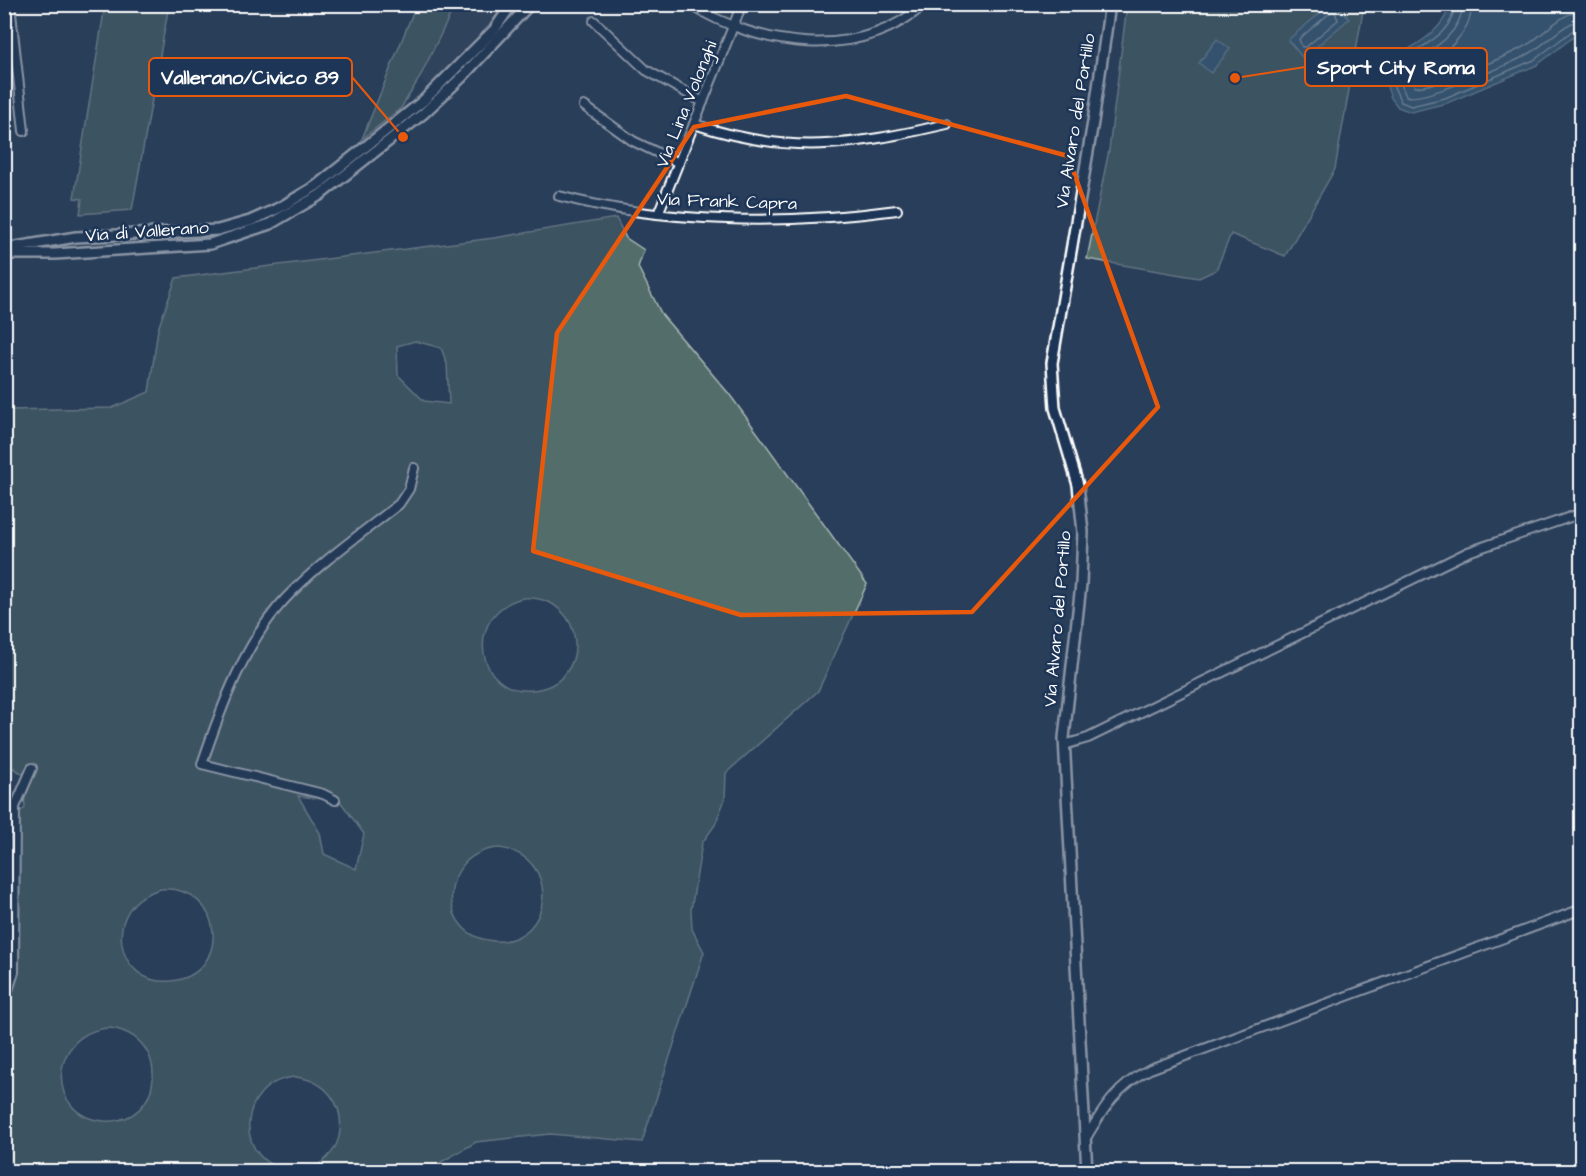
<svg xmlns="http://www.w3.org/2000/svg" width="1586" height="1176" font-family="'Architects Daughter',sans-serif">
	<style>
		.built { fill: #38485e }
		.green { fill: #536e6b; stroke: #a9b6b5; stroke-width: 1.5; fill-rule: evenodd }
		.water { fill: #406b87; stroke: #8ca6b7; stroke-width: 1.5 }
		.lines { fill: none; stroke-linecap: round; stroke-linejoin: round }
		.shore { stroke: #b3c4cf; stroke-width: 1.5 }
		.minor-casing { stroke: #fff; stroke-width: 12 }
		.tertiary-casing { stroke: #fff; stroke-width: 14 }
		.minor { stroke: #1d3557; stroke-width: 8 }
		.tertiary { stroke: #1d3557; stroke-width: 9 }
		.marked { fill: none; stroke: #e8590c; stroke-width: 4.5; stroke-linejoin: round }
		.labels { text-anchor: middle; stroke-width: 5; stroke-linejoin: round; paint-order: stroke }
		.street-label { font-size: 18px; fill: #fff; stroke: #1d3557 }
		.leader { fill: none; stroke: #e8590c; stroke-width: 2 }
		.callout-dot { fill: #e8590c; stroke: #1d3557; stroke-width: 2 }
		.callout { fill: #1d3557; stroke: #e8590c; stroke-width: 2 }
		.callout-label { font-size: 20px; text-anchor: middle; font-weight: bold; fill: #fff }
	</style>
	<rect width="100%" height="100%" fill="#293e5a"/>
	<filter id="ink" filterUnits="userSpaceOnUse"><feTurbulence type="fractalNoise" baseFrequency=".0167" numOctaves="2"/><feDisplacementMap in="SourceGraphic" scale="12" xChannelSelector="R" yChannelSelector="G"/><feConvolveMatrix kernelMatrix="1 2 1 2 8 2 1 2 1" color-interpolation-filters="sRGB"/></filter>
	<g filter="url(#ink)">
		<polygon class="built" points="455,5 503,5 491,22 429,86 419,79"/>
		<g class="green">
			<polygon points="105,5 169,5 132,210 80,214 82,199 74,198"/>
			<polygon points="416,5 455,5 419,79 401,108 362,139"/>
			<polygon points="1127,5 1364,5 1335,169 1285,256 1231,234 1216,270 1199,278 1087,259 1109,150"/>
			<path d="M 616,218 L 626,238 L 644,250 L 638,267 L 662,315 L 730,395 L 867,584 L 818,691 L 726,773 L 725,799 L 715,825 L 702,843 L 691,910 L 692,929 L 704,952 L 642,1142 L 550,1134 L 476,1142 L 424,1172 L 64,1172 C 43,1162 26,1171 5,1171 L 4,810 L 12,817 L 25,808 L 23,774 L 5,763 L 5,410 L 112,408 L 149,392 L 158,329 L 176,278 L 494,238 ZM 415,341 L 441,348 L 447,364 L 449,404 L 424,401 L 398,375 L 397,346 ZM 523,598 C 587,594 594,684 533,690 C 475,696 463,612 523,598 ZM 298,796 L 340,801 L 364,834 L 356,869 L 324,854 L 320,833 ZM 499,848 C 562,855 554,945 494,941 C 435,937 438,852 499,848 ZM 161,889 C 225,885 232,975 171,981 C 113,987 101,903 161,889 ZM 109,1028 C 172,1035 165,1125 104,1121 C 45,1117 48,1032 109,1028 ZM 296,1077 C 360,1085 352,1174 291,1170 C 233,1166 235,1081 296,1077 Z"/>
		</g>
		<g class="water">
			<polygon points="1331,4 1337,5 1349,19 1303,58 1288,40"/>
			<path d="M 1450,5 L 1581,5 L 1581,31 L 1537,65 L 1447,103 L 1411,112 L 1398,107 L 1391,98 L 1387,87 L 1395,57 C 1418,44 1443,31 1450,5 Z"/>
			<polygon points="1217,39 1230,49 1211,73 1199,63"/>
		</g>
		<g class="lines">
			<g class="shore">
				<path d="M 1455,4 C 1453,35 1422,45 1401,61 L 1394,87 L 1401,102 L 1411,106 L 1445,98 L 1534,60 L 1576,28 L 1582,27"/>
				<path d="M 1463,4 C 1461,36 1431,50 1408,65 L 1402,87 L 1406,96 C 1421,103 1515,62 1532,52 C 1545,44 1568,20 1582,20"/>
				<path d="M 1472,4 C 1471,37 1442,55 1416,71 L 1414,87 C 1437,87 1505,57 1527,45 C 1543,35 1563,11 1582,11"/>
				<polygon points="1331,12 1335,12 1338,20 1306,47 1302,47 1299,39"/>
			</g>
			<defs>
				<g id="minor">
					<polyline points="10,4 24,131"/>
					<path d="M 689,4 C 759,47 857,63 925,4"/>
					<polyline points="594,21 646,70 703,102"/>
					<polyline points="584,106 633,141 679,163"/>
					<path d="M 694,124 C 790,156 851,146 947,124"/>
					<path d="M 559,196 C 665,224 788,225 897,210"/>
					<polyline points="658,214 742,4"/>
					<polyline points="1064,745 1088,738 1468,552 1582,513"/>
					<path d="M 335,800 L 323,794 L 202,764 C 221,708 245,641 286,598 C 319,563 361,534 399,504 L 409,489 L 414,468"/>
					<polyline points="4,801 15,807"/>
					<polyline points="4,1003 14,972 15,807 32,768"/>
					<path d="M 1086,1138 C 1103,1109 1118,1085 1150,1069 L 1582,909"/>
				</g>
				<g id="tertiary">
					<polyline points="4,249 76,237 218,230 250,221 279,208 316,186 423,101 494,30 512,4"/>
					<polyline points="4,254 55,254 210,244 270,224 320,195 424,113 462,77 530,4"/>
					<polyline points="1087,1172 1064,738 1081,584 1083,532 1078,485 1055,408 1052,363 1093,122 1110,4"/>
				</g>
			</defs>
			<use href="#minor" class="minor-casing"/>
			<use href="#tertiary" class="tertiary-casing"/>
			<use href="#minor" class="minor"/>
			<use href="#tertiary" class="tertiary"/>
		</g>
	</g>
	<path d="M0 0H1586V1176H0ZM 846,96 L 1068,156 L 1158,407 L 972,612 L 741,615 L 533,551 L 557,333 L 694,127 Z" fill="#293e5a" fill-opacity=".55" fill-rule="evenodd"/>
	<path class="marked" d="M 846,96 L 1068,156 L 1158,407 L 972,612 L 741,615 L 533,551 L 557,333 L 694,127 Z"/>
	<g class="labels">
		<g class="street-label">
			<text transform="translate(686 104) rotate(-68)" y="6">Via Lina Volonghi</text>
			<text transform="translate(1075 121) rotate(-81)" y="6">Via Alvaro del Portillo</text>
			<text transform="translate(727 201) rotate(2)" y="6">Via Frank Capra</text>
			<text transform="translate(147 231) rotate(-4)" y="6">Via di Vallerano</text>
			<text transform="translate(1057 619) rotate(-85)" y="6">Via Alvaro del Portillo</text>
		</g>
	</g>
	<path class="leader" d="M1235 78L1305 67M403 137L352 77"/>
	<g class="callout-dot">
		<circle cx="1235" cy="78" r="6"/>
		<circle cx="403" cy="137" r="6"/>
	</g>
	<g class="callout">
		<rect x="1305" y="48" width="182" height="38" rx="6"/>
		<rect x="149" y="58" width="203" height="38" rx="6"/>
	</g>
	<g class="callout-label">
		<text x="1396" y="74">Sport City Roma</text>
		<text x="250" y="84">Vallerano/Civico 89</text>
	</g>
	<rect width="1586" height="1176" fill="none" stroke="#1d3557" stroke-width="24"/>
	<rect x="12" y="12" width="1562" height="1152" fill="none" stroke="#fff" stroke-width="2" filter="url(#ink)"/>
</svg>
